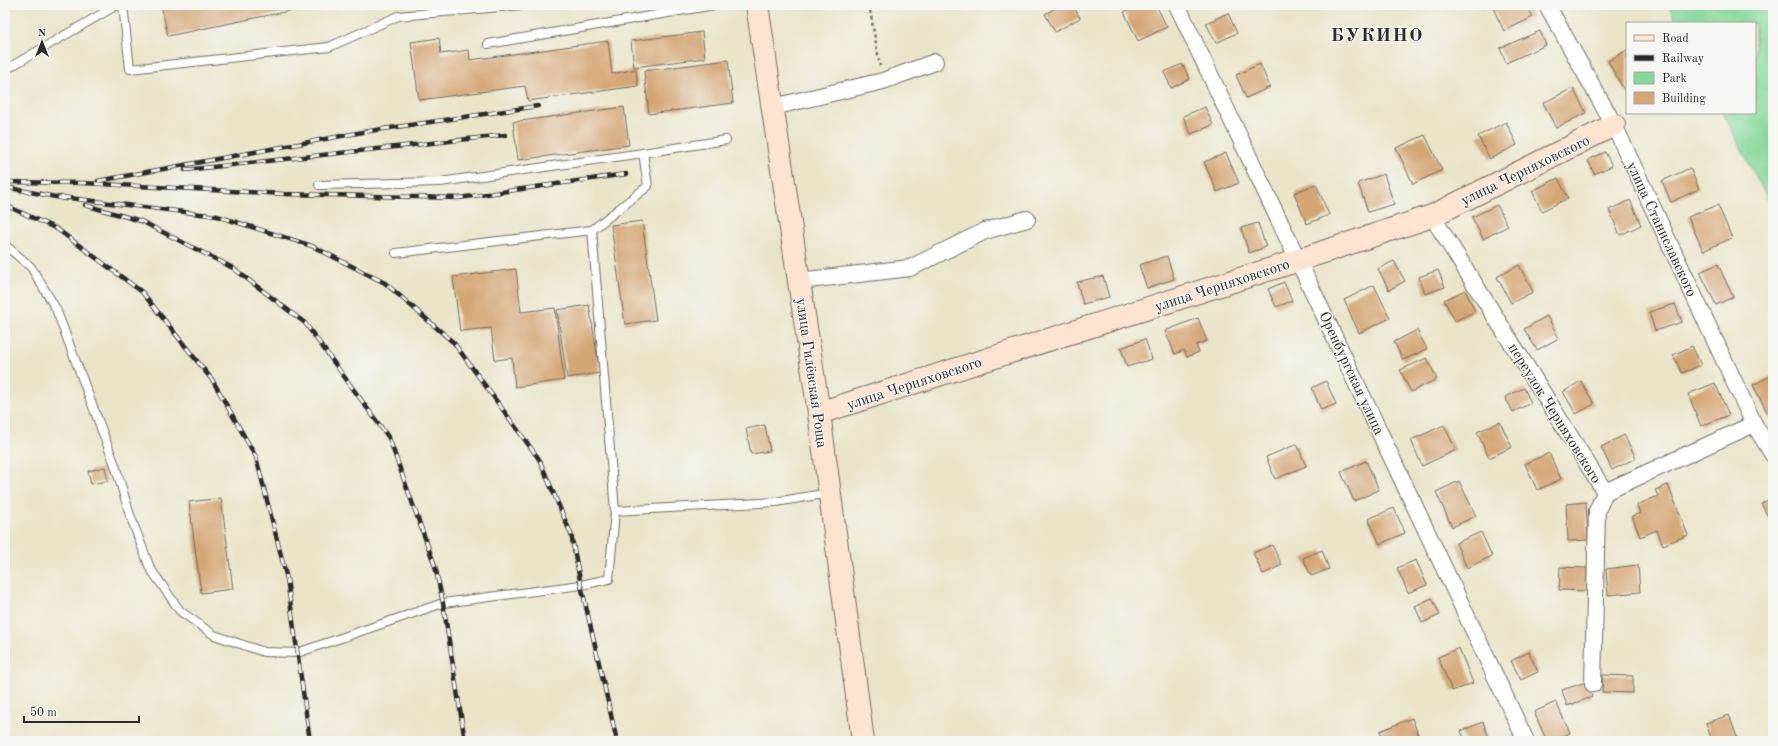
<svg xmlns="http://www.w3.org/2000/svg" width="1778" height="746" font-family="'Old Standard TT',serif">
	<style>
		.green { fill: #85d99b; stroke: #588263 }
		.building { fill: #d5a674 }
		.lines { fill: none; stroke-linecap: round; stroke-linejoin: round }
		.lane-casing { stroke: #6e6c62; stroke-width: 10 }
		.street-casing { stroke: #6e6c62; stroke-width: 18 }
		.secondary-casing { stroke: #6e6c62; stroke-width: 24 }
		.path { stroke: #6e6c62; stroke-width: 2.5; stroke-dasharray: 3 3; stroke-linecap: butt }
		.lane { stroke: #fff; stroke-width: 8 }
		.street { stroke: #fff; stroke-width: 16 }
		.secondary { stroke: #fde4d1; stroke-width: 22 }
		.rail-casing { stroke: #2b2b2b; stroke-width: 4.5 }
		.rail { stroke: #f6f6f2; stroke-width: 3; stroke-dasharray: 9; stroke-linecap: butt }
		.labels { text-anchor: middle; stroke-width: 3; stroke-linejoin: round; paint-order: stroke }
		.street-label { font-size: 15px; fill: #2b2b2b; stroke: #f6f6f2 }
		.district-label { font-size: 19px; font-weight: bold; letter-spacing: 1px; fill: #2b2b2b; stroke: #f6f6f2 }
	</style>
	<rect width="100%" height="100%" fill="#f6f6f2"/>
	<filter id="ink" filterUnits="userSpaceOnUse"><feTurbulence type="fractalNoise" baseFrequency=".025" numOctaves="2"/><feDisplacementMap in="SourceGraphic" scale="8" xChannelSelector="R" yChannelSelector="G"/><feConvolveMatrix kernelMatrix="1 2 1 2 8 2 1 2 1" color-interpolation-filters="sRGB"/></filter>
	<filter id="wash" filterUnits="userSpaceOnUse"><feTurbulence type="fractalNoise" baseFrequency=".012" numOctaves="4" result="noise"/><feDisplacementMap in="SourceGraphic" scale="16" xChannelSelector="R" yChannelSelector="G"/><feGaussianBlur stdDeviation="0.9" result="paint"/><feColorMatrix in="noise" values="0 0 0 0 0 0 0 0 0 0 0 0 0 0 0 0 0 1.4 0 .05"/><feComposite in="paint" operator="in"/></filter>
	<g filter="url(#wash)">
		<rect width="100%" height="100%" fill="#eae5c9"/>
		<polygon class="green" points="1668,5 1773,5 1773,209 1723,113 1755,113 1755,23 1677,23"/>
		<g id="blocks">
			<g class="building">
				<polygon points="161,5 313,5 313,6 168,36"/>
				<polygon points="1061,5 1073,5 1080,18 1055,32 1045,14"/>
				<polygon points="1139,5 1156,5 1167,27 1138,41 1124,12"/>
				<polygon points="1498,5 1527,5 1533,17 1504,31 1493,8"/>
				<polygon points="1228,13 1237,33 1216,43 1206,23"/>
				<polygon points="1540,31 1546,45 1506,63 1500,48"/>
				<polygon points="702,32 705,58 634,67 631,41"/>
				<polygon points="439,38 441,54 469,50 470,60 608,41 612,74 636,69 638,86 528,101 525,86 419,100 411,42"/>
				<polygon points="1627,50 1627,90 1625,92 1608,61"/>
				<polygon points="728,60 733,103 649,114 644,71"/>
				<polygon points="1182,64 1190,79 1171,88 1164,72"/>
				<polygon points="1260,64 1270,87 1246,98 1236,75"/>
				<polygon points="1573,88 1586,113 1556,128 1543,103"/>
				<polygon points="624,107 629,145 518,160 513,122"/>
				<polygon points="1205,107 1213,125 1191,134 1183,116"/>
				<polygon points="1506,122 1517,145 1490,159 1478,136"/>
				<polygon points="1425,135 1442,170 1413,184 1396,148"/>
				<polygon points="1605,152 1612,166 1594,174 1588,160"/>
				<polygon points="1226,153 1239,183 1217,192 1204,162"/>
				<polygon points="1690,168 1699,189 1671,202 1662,181"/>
				<polygon points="1384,174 1394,204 1368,212 1358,183"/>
				<polygon points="1558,178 1568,198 1542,211 1532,191"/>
				<polygon points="1316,184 1329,215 1307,224 1294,193"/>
				<polygon points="1630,200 1641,225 1620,235 1609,210"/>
				<polygon points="1497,205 1508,226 1483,239 1472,217"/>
				<polygon points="1718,205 1732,238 1703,251 1688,217"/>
				<polygon points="642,221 656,320 625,324 611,225"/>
				<polygon points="1258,223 1266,247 1249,253 1241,228"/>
				<polygon points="1167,256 1174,279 1147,288 1139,265"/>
				<polygon points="1394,261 1405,281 1389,290 1378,269"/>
				<polygon points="1718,264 1733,297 1716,305 1700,272"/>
				<polygon points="1519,265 1533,292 1511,303 1497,277"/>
				<polygon points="516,269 521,312 555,308 564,380 515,387 512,358 495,360 491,328 460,331 453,277"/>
				<polygon points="1438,270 1445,287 1425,294 1419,277"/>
				<polygon points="1103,276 1109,297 1083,304 1077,282"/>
				<polygon points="1284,282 1292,301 1276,307 1268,289"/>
				<polygon points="1374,285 1390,318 1359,333 1344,300"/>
				<polygon points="1465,290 1475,311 1455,321 1444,300"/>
				<polygon points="1675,304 1682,322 1655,331 1649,312"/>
				<polygon points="589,305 600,373 567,378 557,310"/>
				<polygon points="1547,316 1559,338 1537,350 1524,329"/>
				<polygon points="1198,318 1207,341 1196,345 1199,352 1187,357 1184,350 1175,354 1165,331"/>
				<polygon points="1417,330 1427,349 1403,360 1394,342"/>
				<polygon points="1145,339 1152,359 1127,367 1121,348"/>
				<polygon points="1692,346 1701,365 1682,373 1673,355"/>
				<polygon points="1427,358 1437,379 1411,392 1400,370"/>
				<polygon points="1773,375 1773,414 1769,416 1753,385"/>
				<polygon points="1326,381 1336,404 1321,410 1312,388"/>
				<polygon points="1581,381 1594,404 1576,414 1563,392"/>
				<polygon points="1715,383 1729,415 1701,426 1688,394"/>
				<polygon points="1524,388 1531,403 1513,412 1505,397"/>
				<polygon points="1500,422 1512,447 1489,458 1477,432"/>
				<polygon points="765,425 770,451 751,454 746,429"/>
				<polygon points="1444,425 1456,450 1422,466 1411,440"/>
				<polygon points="1624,435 1636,458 1612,470 1601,447"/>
				<polygon points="1297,444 1306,466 1275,479 1266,457"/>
				<polygon points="1549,453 1561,479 1537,490 1525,464"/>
				<polygon points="1366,461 1379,490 1354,501 1341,472"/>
				<polygon points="105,467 108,481 91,484 88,471"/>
				<polygon points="1459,481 1476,516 1452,527 1436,492"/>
				<polygon points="1668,485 1688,535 1663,545 1657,530 1640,537 1632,516 1640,513 1637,505 1658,496 1655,490"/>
				<polygon points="1773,497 1773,518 1770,520 1761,504"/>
				<polygon points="221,498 233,589 201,593 189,502"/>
				<polygon points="1586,502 1588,540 1568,541 1566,504"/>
				<polygon points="1394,508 1405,533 1380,544 1368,519"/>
				<polygon points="1481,532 1492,556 1467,568 1456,543"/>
				<polygon points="1272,545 1282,565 1263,574 1253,553"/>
				<polygon points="1322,550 1329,569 1311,576 1303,558"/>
				<polygon points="1416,560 1427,585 1408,593 1397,568"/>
				<polygon points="1638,565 1640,592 1608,595 1606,569"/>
				<polygon points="1560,567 1587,568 1587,591 1559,590"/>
				<polygon points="1432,598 1440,615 1422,623 1415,606"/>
				<polygon points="1459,648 1473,683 1452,691 1438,657"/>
				<polygon points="1529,652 1538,672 1521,680 1511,661"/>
				<polygon points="1603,675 1633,676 1633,693 1602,692"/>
				<polygon points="1586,682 1592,697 1567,706 1562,690"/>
				<polygon points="1556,702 1570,733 1552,741 1547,741 1534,712"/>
				<polygon points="1729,715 1738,740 1712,741 1706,723"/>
				<polygon points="1412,718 1420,740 1384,741 1380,731"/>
				<polygon points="1483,722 1490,741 1465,741 1461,731"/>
				<polygon points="1694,737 1696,741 1682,741"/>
			</g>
		</g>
	</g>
	<g filter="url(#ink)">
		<use href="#blocks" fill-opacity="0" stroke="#6e6c62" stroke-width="1"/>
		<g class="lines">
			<defs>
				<g id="lane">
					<polyline points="123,5 130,69 329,47 398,16 522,5"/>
					<polyline points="488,44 714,5"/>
					<polyline points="5,70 117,5"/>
					<polyline points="643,153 726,140"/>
					<polyline points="319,185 440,182 643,153 648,186 592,230"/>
					<polyline points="5,245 31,267 56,309 115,465 130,515 150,568 180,611 214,635 264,652 297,653 443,603 581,585 609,579 615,511 776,502 829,493"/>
					<polyline points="396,253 592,230 615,511"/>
				</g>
				<g id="street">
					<polyline points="1177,5 1526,741"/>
					<polyline points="1547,5 1614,125 1754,424 1773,455"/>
					<polyline points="773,107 883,81 935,62"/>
					<polyline points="1432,216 1605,492 1754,424"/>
					<polyline points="799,281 910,268 985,231 1027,219"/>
					<polyline points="1593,684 1597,511 1605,492"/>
				</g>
				<g id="secondary">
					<polyline points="757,5 819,413 863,741"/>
					<polyline points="819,413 1299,260 1432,216 1614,125"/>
				</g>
			</defs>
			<use href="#lane" class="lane-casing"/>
			<use href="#street" class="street-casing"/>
			<use href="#secondary" class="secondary-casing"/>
			<polyline class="path" points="869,5 880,66"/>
			<use href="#lane" class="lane"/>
			<use href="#street" class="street"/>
			<use href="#secondary" class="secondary"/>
			<defs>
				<g id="rail">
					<polyline points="185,170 505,135"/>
					<polyline points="98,181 363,132 538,106"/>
					<polyline points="5,182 83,183 284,194 459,198 626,174"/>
					<polyline points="5,187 66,199"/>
					<polyline points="61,197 217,216 312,246 385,283 454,343 539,459 571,534 581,585 617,741"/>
					<polyline points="5,205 57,229 142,292 213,381 256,457 287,579 310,741"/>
					<polyline points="85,205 141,221 233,268 305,323 389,438 435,566 443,603 465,741"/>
				</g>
			</defs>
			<use href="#rail" class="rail-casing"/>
			<use href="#rail" class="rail"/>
		</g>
	</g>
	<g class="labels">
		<g class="street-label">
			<text transform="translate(1525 170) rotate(-26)" y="5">улица Черняховского</text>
			<text transform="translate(1662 229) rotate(65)" y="5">улица Станиславского</text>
			<text transform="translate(1222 285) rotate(-18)" y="5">улица Черняховского</text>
			<text transform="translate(812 373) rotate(82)" y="5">улица Гилёвская Роща</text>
			<text transform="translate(1352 373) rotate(65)" y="5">Оренбургская улица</text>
			<text transform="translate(914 383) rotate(-18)" y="5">улица Черняховского</text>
			<text transform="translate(1555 413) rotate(58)" y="5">переулок Черняховского</text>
		</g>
		<g class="district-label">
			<text x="1377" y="41">БУКИНО</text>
		</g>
	</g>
	<rect width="1778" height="746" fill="none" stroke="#f6f6f2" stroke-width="20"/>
	<rect x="1626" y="22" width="130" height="92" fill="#f6f6f2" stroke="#a5a5a2"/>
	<rect x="1634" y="35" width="20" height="6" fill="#fde4d1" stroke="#a5a5a2"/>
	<text x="1662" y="42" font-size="12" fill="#2b2b2b">Road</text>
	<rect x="1634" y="55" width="20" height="6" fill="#2b2b2b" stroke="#a5a5a2"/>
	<text x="1662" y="62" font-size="12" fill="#2b2b2b">Railway</text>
	<rect x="1634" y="72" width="20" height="12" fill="#85d99b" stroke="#a5a5a2"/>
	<text x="1662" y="82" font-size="12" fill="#2b2b2b">Park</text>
	<rect x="1634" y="92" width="20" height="12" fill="#d5a674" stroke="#a5a5a2"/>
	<text x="1662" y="102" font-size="12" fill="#2b2b2b">Building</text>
	<g transform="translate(42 42)" stroke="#f6f6f2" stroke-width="3" paint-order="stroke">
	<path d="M0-3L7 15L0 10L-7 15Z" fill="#2b2b2b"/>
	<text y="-6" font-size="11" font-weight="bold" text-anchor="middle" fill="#2b2b2b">N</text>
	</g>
	<path d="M24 716v6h115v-6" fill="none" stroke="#2b2b2b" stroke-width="2"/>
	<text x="30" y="716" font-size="12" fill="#2b2b2b" stroke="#f6f6f2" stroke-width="3" paint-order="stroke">50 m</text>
</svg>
